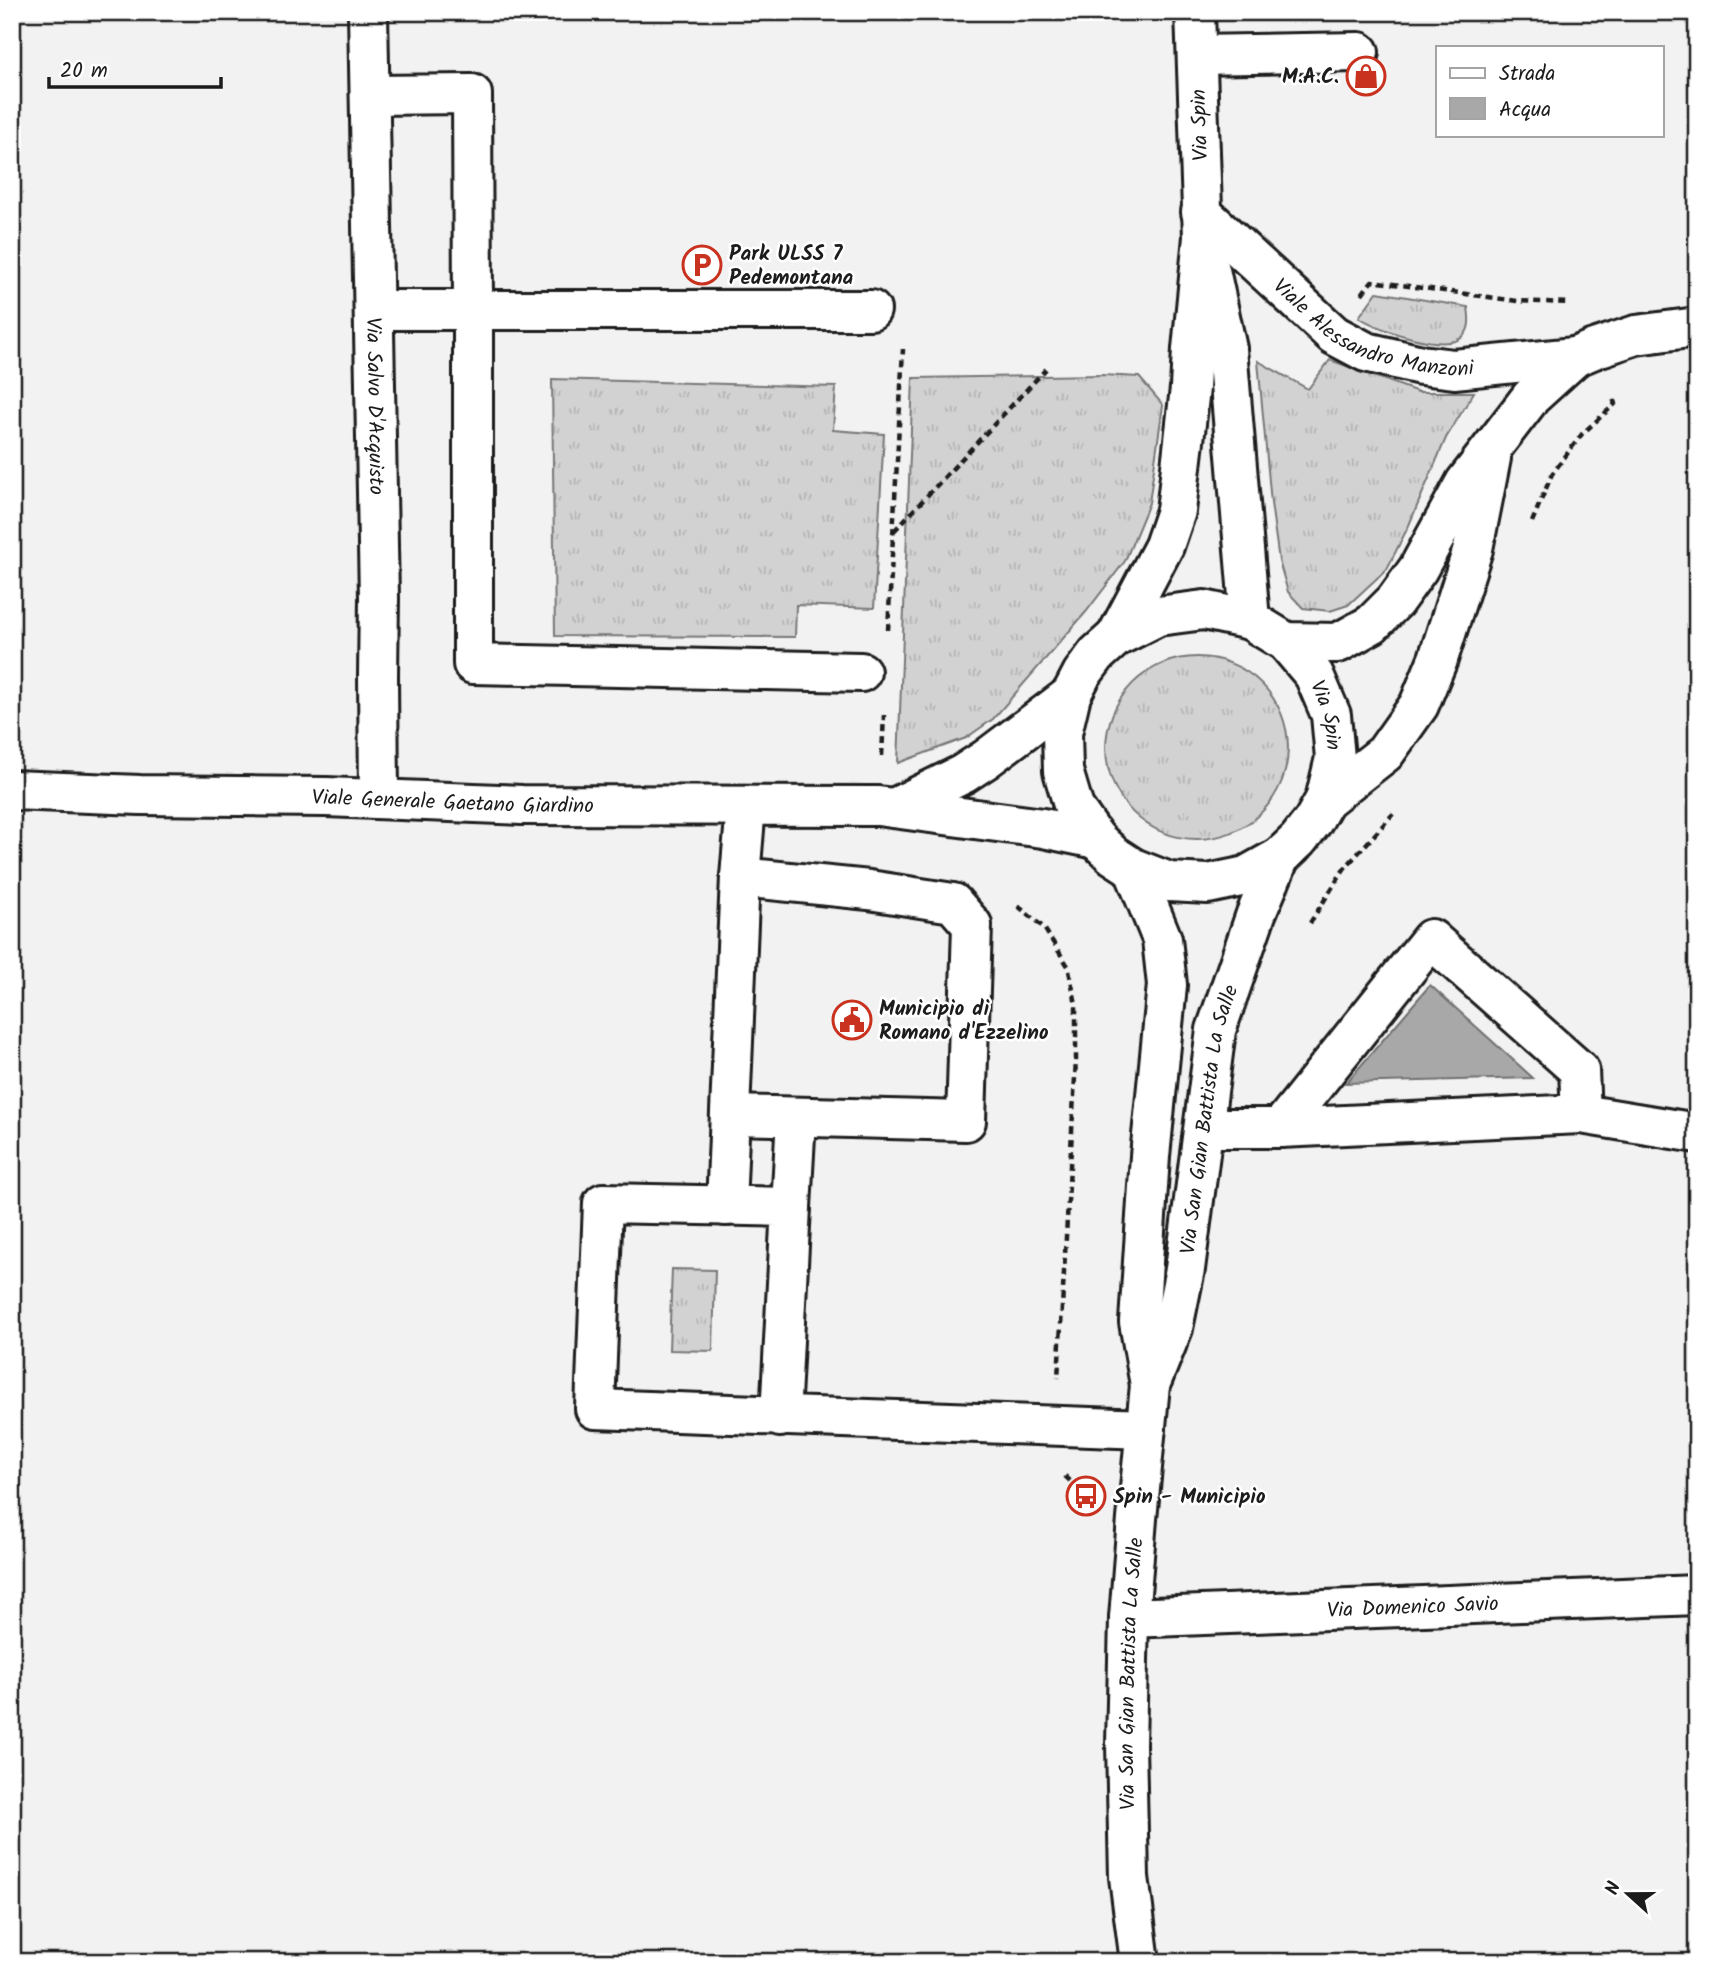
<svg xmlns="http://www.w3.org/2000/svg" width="1709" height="1974" font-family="Kalam,sans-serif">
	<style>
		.grass { fill: url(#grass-tufts); stroke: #777; stroke-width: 2 }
		.water { fill: #a8a8a8; stroke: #707070; stroke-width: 2 }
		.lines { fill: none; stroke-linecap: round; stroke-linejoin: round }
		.minor-casing { stroke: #1c1c1c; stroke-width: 44 }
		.major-casing { stroke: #1c1c1c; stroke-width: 44 }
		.path { stroke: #1c1c1c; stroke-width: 4.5; stroke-dasharray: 7 5; stroke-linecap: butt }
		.minor { stroke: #fff; stroke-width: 38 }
		.major { stroke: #fff; stroke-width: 38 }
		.labels { text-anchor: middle; stroke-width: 5; stroke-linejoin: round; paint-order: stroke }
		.poi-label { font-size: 21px; font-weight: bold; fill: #1c1c1c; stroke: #fff; text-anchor: start }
		.street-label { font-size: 21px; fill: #1c1c1c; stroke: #fff }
	</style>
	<defs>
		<pattern id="grass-tufts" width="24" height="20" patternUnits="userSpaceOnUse" patternTransform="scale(1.75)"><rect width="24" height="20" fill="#d2d2d2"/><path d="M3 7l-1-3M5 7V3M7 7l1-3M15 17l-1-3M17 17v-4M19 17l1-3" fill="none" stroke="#b4b4b4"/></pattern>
	</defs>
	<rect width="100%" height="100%" fill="#f2f2f2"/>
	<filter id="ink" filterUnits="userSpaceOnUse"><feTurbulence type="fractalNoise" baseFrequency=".0143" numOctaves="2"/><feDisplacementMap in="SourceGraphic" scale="14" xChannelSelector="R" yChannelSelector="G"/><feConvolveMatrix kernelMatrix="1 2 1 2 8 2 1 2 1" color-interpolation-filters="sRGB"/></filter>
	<g filter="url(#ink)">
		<g class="grass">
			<path d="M 1377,292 L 1468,307 C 1469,315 1471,327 1465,334 C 1451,356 1376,329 1359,317 Z"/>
			<polygon points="1330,360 1418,392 1474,392 1446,438 1409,525 1387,569 1348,605 1330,611 1303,608 1288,592 1279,561 1271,503 1258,361 1308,389"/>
			<polygon points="1102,375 1139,377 1163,405 1149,503 1125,561 1086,612 993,719 966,738 898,763 913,378"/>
			<polygon points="552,379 836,387 833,430 884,434 874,608 796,605 795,637 555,636"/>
			<circle cx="1197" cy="748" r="91"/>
			<polygon points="672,1269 715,1270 713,1351 669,1350"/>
		</g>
		<polygon class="water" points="1430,985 1533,1078 1346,1083"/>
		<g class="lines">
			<defs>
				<g id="minor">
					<path id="s1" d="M 368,12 L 379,598 L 378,675 L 379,799"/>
					<polyline points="1197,55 1359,52"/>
					<polyline points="370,95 472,94 473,310 871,310"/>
					<polyline points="374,310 473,310 473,664 861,672"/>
					<polyline points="731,1115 966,1121 972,925 953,903 869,890 740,877"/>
					<polyline points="1204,1128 1280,1128 1581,1114 1697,1133"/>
					<polyline points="1280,1128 1431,939 1579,1070 1581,1114"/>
					<polyline points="726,1206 740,877 746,806"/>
					<polyline points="791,1207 796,1118"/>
					<polyline points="780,1417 791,1207 603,1203 595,1409 1146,1429"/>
					<path id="s2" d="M 1129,1618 L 1697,1595"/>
				</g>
				<g id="major">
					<path id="s3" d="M 1201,212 L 1334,335 L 1366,352 L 1421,365 L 1454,369 L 1575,357"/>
					<polyline points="1210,270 1227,349 1250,620"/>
					<polyline points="1116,637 1164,546 1176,511 1190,388 1192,349 1203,237 1195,12"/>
					<path id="s4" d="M 1286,642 L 1314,675 L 1331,715 L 1335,758 L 1325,800 L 1313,821 L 1298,840 L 1280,857 L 1246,876 L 1208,884 L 1169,882 L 1133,868 L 1113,855 L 1096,839 L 1074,808 L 1063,771 L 1062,733 L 1071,695 L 1082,674 L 1097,654 L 1116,637 L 1158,616 L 1204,610 L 1250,620 L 1286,642 L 1338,643 L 1372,624 L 1395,601 L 1418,569 L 1465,483 L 1531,397 L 1575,357 L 1594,349 L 1636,335 L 1697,327"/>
					<path id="s5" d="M 12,790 L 140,795 L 326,797 L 522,805 L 878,806 L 1043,828 L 1096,839"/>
					<polyline points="1325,800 1385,753 1419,705 1438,659 1473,549 1491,458"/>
					<polyline points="894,808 963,774 986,759 1071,695"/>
					<polyline points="1133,868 1162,939 1167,985 1150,1156 1139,1322 1150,1385"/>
					<path id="s6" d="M 1140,1962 L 1129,1877 L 1126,1744 L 1129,1618 L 1137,1519 L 1150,1385 L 1173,1328 L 1185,1269 L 1216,1030 L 1256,914 L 1280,857"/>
				</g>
			</defs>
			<use href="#minor" class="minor-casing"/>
			<use href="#major" class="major-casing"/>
			<g class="path">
				<polyline points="1362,294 1372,281 1517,301 1569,303"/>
				<polyline points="1532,522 1552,474 1582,434 1615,404 1612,395"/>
				<polyline points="894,531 1046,369"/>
				<polyline points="888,630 903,349"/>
				<polyline points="882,756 884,715"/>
				<polyline points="1018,906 1044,928 1068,966 1076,1004 1076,1060 1058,1378"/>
				<polyline points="1310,923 1344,869 1393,814"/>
				<polyline points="1065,1476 1086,1496 1087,1500"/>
			</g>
			<use href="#minor" class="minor"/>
			<use href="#major" class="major"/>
		</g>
	</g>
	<defs>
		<symbol id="shop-ring" viewBox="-11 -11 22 22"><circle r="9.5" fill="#fff" stroke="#c8321e" stroke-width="1.5"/><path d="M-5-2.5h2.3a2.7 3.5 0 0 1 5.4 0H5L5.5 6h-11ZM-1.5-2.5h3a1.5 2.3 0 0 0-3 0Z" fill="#c8321e"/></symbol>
		<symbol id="parking-ring" viewBox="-11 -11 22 22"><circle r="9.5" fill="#fff" stroke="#c8321e" stroke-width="1.5"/><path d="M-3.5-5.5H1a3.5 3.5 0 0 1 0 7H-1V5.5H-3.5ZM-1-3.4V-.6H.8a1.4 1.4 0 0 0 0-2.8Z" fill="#c8321e"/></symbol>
		<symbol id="civic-ring" viewBox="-11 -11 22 22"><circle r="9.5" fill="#fff" stroke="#c8321e" stroke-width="1.5"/><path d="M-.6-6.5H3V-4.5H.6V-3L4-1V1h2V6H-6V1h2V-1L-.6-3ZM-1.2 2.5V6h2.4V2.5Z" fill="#c8321e"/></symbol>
		<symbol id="bus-ring" viewBox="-11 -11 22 22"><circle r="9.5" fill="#fff" stroke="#c8321e" stroke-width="1.5"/><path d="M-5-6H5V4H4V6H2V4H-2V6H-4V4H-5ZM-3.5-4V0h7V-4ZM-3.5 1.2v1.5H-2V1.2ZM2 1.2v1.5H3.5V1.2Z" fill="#c8321e"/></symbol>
	</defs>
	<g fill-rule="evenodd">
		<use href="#shop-ring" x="1344" y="54" width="44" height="44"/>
		<use href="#parking-ring" x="680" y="243" width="44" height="44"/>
		<use href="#civic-ring" x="830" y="998" width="44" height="44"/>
		<use href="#bus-ring" x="1064" y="1474" width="44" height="44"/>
	</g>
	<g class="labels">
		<g class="poi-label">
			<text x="1339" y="83" text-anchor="end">M.A.C.</text>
			<text x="729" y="260">Park ULSS 7<tspan x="729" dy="24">Pedemontana</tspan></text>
			<text x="879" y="1015">Municipio di<tspan x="879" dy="24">Romano d'Ezzelino</tspan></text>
			<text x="1113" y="1503">Spin - Municipio</text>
		</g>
		<g class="street-label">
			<text transform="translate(1199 125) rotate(-92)" y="7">Via Spin</text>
			<text dy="7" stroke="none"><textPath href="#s3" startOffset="215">Viale Alessandro Manzoni</textPath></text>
			<text dy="7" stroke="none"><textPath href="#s1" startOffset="394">Via Salvo D'Acquisto</textPath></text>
			<text dy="7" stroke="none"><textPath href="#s4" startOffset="86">Via Spin</textPath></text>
			<text dy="7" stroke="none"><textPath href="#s5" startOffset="441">Viale Generale Gaetano Giardino</textPath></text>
			<text dy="7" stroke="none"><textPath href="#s6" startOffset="852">Via San Gian Battista La Salle</textPath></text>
			<text dy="7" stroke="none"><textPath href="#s2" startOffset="284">Via Domenico Savio</textPath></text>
			<text dy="7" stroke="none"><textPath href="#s6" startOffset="289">Via San Gian Battista La Salle</textPath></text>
		</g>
	</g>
	<rect width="1709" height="1974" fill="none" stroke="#fff" stroke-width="42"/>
	<rect x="21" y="21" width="1667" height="1932" fill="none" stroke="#1c1c1c" stroke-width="2.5" filter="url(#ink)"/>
	<rect x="1436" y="46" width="228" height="91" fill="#ffffff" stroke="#a4a4a4" stroke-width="2"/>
	<rect x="1450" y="68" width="35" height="10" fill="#ffffff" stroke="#a4a4a4" stroke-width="2"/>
	<text x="1499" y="80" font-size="21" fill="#1c1c1c">Strada</text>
	<rect x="1450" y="98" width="35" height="21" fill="#a8a8a8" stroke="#a4a4a4" stroke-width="2"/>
	<text x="1499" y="116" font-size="21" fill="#1c1c1c">Acqua</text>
	<g transform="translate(1628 1894) rotate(291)" stroke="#ffffff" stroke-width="5" paint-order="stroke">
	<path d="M0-5L12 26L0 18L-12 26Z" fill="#1c1c1c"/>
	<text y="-10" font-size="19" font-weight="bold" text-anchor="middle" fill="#1c1c1c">N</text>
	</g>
	<path d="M49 77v10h172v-10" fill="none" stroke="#1c1c1c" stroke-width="3.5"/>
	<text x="60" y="77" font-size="21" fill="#1c1c1c" stroke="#ffffff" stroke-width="5" paint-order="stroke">20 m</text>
</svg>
